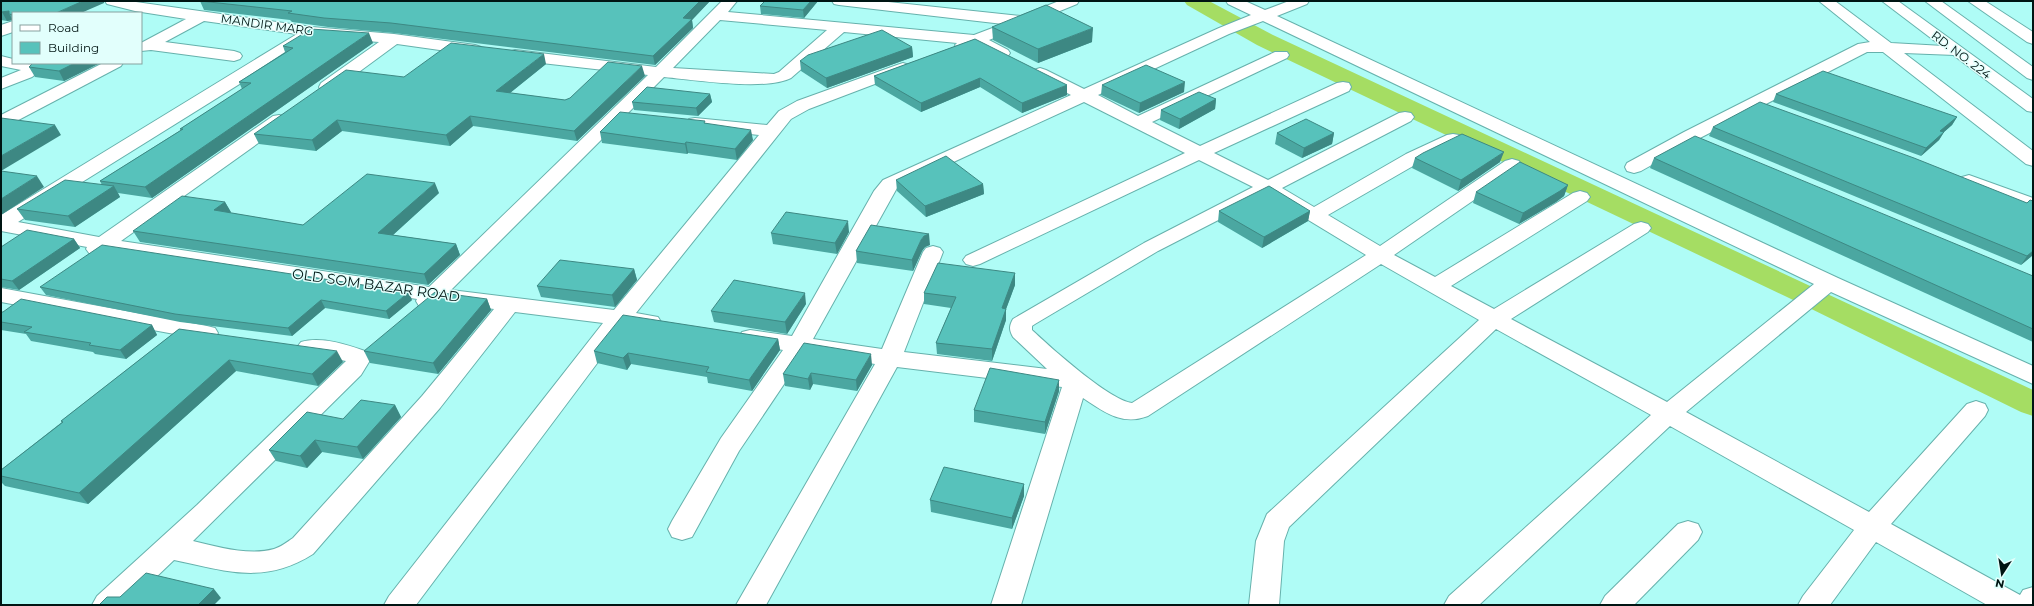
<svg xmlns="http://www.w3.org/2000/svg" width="2034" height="606" font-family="Montserrat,sans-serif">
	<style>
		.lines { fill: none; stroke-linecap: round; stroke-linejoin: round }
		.canal { fill: #a5dd63; fill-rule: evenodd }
		.minor-casing { stroke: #66b1ac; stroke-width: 2 }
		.primary-casing { stroke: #66b1ac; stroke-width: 2 }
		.minor { fill: #fff; fill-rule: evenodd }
		.primary { fill: #fff; fill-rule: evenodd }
		.wall { fill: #4ba7a1 }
		.shaded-wall { fill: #3d8883 }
		.building { fill: #57c2bb; stroke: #3d8883 }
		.labels { text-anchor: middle; stroke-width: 3; stroke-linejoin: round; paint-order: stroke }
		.far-street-label { font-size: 12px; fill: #001513; stroke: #e2fffc }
		.street-label { font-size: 14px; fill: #001513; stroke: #e2fffc }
	</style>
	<rect width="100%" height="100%" fill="#affcf6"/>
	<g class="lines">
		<polygon class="canal" points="1184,1 1209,1 1273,35 2033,390 2033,416 2021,412 1787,297 1257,45 1187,5"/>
		<defs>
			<g id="minor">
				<path d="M 105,1 L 129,1 L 312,27 L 394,34 L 475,45 L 481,47 L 483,50 L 481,53 L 475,55 L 397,44 L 333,91 L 327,92 L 321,91 L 319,87 L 321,83 L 379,42 L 315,37 L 18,222 L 99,237 L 273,116 L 279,115 L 285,116 L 288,120 L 285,124 L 121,241 L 429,287 L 648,75 L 515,60 L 509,58 L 507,55 L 509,52 L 515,50 L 656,67 L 722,1 L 737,1 L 728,12 L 974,35 L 1003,24 L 839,5 L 834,4 L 832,1 L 879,1 L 1021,16 L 1059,1 L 1079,1 L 1077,4 L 989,40 L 1008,50 L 1010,53 L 1008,56 L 996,56 L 975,46 L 963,50 L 957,48 L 955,45 L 957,43 L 844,32 L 791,78 C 766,91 695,80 664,77 L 451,290 L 614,310 L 759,135 L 695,128 L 689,127 L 686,123 L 689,119 L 695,118 L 767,125 L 779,111 L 797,101 L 897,65 L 903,63 L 909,65 L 911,68 L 909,71 L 809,109 L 791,119 L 636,313 L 658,317 L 661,322 L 658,327 L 650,329 L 625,326 L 416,605 L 384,605 L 389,596 L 603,323 L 515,312 L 440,408 L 313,554 C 264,585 227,571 174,560 L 127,605 L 92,605 L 97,596 L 197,505 L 346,361 L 301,352 L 297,347 L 301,342 C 322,336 348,345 368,352 L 372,357 L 361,375 L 193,541 C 218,547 249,556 274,549 C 281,547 287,542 293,538 L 422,396 L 494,309 L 439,302 C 433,308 427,308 419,306 L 416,301 L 417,299 L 107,251 L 96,255 L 89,253 L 86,249 L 87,247 L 1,231 L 1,215 L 297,34 L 204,21 L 165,42 L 234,51 L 240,53 L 242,56 L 240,59 L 234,61 L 151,50 L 141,51 L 141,43 L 186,19 L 135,11 L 107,4 ZM 720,20 L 827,30 L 779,72 L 774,74 L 673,68 Z"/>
				<path d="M 1226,1 L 1245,1 L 1265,10 L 1289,1 L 1309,1 L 1307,4 L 1277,16 L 1838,278 L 2033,366 L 2033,384 L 1831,292 L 1686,412 L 1869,512 L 1967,404 L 1976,401 L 1985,404 L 1988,410 L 1985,416 L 1891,524 L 2020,595 L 2023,590 L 2033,587 L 2033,605 L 1987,605 L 1876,542 L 1830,605 L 1798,605 L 1803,596 L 1854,530 L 1670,426 L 1479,605 L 1444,605 L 1449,596 L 1651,415 L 1496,329 L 1289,527 L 1284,541 L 1279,605 L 1249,605 L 1256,541 L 1267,514 L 1479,320 L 1381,264 L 1148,416 C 1122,426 1104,412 1083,398 L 1021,605 L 991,605 L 1062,387 L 897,367 L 766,605 L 736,605 L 875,364 L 805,353 L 739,451 L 692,537 L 682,540 L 672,537 L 668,529 L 672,521 L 721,438 L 783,350 L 742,342 L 739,337 L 742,332 L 750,330 L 792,336 L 874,191 L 883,180 L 1071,95 L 1034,76 L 1032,73 L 1034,70 L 1040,68 L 1046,70 L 1084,89 L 1219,28 L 1251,15 L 1228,4 ZM 1263,21 L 1814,284 L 1667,402 L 1511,319 L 1648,232 L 1651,228 L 1648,224 L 1641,222 L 1634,224 L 1494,309 L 1451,286 L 1587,201 L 1590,197 L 1587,193 L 1580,191 L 1573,193 L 1435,277 L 1394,255 L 1519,169 L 1521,165 L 1519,161 L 1512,159 L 1505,161 L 1380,246 L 1328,215 L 1420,162 L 1459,143 L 1462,139 L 1459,135 L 1453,134 L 1447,135 L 1406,154 L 1314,207 L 1282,188 L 1411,121 L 1414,117 L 1411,113 L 1405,112 L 1399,113 L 1268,180 L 1214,153 L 1349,91 L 1351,87 L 1349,83 L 1343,82 L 1337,83 L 1200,146 L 1152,122 L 1287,58 L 1289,55 L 1287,52 L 1275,52 L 1138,116 L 1098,95 L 1229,34 ZM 1084,102 L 1185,153 L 966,256 L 963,260 L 966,264 L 973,266 L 980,264 L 1199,160 L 1253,187 L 1144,243 L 1013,319 C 1009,326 1009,330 1013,337 L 1047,369 L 904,352 L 943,252 L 940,248 L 933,246 L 926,248 L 923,252 L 882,349 L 813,339 L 897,188 ZM 1267,195 L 1366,255 L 1132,403 C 1109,400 1050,347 1032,330 L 1032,326 L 1035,324 L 1158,251 Z"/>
				<polygon points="1819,1 1835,1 1891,43 1961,47 1963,50 1961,53 1955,55 1904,53 2033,151 2033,166 2026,164 1883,52 1867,52 1696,140 1641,171 1634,173 1627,171 1625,167 1627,163 1684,132 1858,44 1870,42"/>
				<polygon points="1968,1 1985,1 2033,32 2033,44 2027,42"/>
				<polygon points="13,21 13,32 1,36 1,25"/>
				<polygon points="1,56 13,59 13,63 41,65 43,68 32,77 1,89 1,78 21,70 1,66"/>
				<polygon points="103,63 123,63 121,66 7,126 1,127 1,115"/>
				<polygon points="1969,175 2033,198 2033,211 1962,185 1959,181 1962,177"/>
				<polygon points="1,288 207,326 215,328 218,333 215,338 207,340 1,302"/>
				<polygon points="1688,521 1698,524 1702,532 1698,540 1634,605 1600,605 1605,596 1678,524"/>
			</g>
			<g id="primary">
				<polygon points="1882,1 1898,1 2033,99 2033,112 2027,111"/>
				<polygon points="1925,1 1941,1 2033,67 2033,80 2027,78"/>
			</g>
		</defs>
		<use href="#minor" class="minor-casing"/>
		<use href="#primary" class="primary-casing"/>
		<use href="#minor" class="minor"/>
		<use href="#primary" class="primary"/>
	</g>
	<g class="wall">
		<polygon points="1,1 104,3 13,13 13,20 7,21 1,20"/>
		<polygon points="200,1 710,1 692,20 693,28 655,65 394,33 328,27 292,22 290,20 204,10"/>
		<polygon points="818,1 804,18 761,14 760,6"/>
		<polygon points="992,27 1092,42 1038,63 993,40"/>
		<polygon points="975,39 1067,95 1022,113 980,87 921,112 875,85 874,76"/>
		<polygon points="373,43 152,198 118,193 120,197 75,227 25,220 17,209 102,185 100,181 181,130 180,129 242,89 239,82 285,52 283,46"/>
		<polygon points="912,47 913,57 827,88 801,71 800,61"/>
		<polygon points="100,63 64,81 35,77 29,67"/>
		<polygon points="546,64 510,93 565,100 645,76 577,141 473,126 450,146 342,131 316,151 259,144 254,134"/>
		<polygon points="1102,85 1184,92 1139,113 1101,95"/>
		<polygon points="710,94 712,102 698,116 634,110 632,102"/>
		<polygon points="1776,94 1957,117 1952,125 1944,132 1939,140 1921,156 1773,102"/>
		<polygon points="1216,99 1215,109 1179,129 1160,120 1161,110"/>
		<polygon points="706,123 753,140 737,160 688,153 687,154 602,143 600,132"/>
		<polygon points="1713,127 2027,203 2033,255 2021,265 1709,136"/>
		<polygon points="1277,133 1334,133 1332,144 1302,158 1275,144"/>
		<polygon points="1415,158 1500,162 1458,191 1412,168"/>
		<polygon points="1654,158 2033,276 2033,342 1650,168"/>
		<polygon points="896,180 983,184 984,194 926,217 897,191"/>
		<polygon points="1568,185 1564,196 1556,202 1519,224 1473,203 1476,192"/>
		<polygon points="439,193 393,235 456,244 460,255 428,285 140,242 133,231 225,202 231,213 303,225"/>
		<polygon points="1219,211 1310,211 1308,221 1262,248 1218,222"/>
		<polygon points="849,232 837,254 773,244 771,233"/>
		<polygon points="74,239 80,248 19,290 1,287 1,247"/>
		<polygon points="930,245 925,247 922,251 913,271 857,263 856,251"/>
		<polygon points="634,269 637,280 615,307 541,297 537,286"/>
		<polygon points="1015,273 1015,285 1006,309 1006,320 992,361 937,354 936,343 951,308 924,304 924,293"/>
		<polygon points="40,287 412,300 389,319 325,308 292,336 180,322 46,295"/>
		<polygon points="487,299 491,310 438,374 370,363 364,351"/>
		<polygon points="806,304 787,334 714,322 711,311"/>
		<polygon points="1,322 152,325 157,335 126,359 95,354 93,352 31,341 26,334 1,330"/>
		<polygon points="179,329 343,362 318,386 236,371 88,504 5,486 1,482 1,470 62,422 61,421"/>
		<polygon points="778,339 780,350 752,391 708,383 707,377 631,364 627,370 597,363 594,351"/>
		<polygon points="872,365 857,391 813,384 810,390 785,386 783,374"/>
		<polygon points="1059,391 1045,434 974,422 974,410"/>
		<polygon points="395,405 401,417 363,459 322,452 307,468 276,461 269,450 343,419"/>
		<polygon points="1024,484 1024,496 1012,529 931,512 930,500"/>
	</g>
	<g class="shaded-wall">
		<polygon points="83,1 104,1 104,3 81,13 56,13"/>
		<polygon points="700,1 710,1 692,20 693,28 655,65 653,56 683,18"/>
		<polygon points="811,1 818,1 804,18 803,10"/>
		<polygon points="9,11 9,14 13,20 7,21 2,12"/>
		<polygon points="1093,28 1092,42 1038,63 1038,49"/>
		<polygon points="369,33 373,43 152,198 145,187"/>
		<polygon points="912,47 913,57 827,88 826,78"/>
		<polygon points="544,54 546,64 500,101 496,91"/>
		<polygon points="75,63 100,63 64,81 59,71"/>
		<polygon points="642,66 645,76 577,141 574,131"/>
		<polygon points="980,78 980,87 921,112 921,103"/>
		<polygon points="1185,82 1184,92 1139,113 1140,103"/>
		<polygon points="1067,85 1067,95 1022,113 1022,103"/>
		<polygon points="710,94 712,102 698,116 696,108"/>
		<polygon points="1216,99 1215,109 1179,129 1180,119"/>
		<polygon points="470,116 473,126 450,146 446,135"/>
		<polygon points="1957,117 1952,125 1944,132 1939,140 1921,156 1926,148 1940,131"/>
		<polygon points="337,120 342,131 316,151 312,140"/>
		<polygon points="55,125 61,135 1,171 1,156"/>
		<polygon points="751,130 753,140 737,160 735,149"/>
		<polygon points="1334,133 1332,144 1302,158 1304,148"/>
		<polygon points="686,142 688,153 687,154 685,144"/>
		<polygon points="1504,152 1500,162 1458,191 1461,180"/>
		<polygon points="37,176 44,187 1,215 1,199"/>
		<polygon points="435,183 439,193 383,244 378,233"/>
		<polygon points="983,184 984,194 926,217 925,206"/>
		<polygon points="1568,185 1564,196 1556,202 1519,224 1523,213"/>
		<polygon points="114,186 120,197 75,227 68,216"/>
		<polygon points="225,202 231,212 220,221 214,210"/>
		<polygon points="1310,211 1308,221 1262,248 1264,237"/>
		<polygon points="848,221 849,232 837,254 835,243"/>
		<polygon points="929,234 930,245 925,247 922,251 913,271 912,260 921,240 924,236"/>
		<polygon points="74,239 80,248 19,290 12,281"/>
		<polygon points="456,244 460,255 428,285 424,274"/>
		<polygon points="2033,251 2033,255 2021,265 2027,256"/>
		<polygon points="634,269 637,280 615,307 612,295"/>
		<polygon points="1015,273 1015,285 1002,320 1002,308"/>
		<polygon points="409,292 412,300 389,319 386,311"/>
		<polygon points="805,293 806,304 787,334 785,322"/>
		<polygon points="487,299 491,310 438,374 433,363"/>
		<polygon points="321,300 325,308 292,336 288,328"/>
		<polygon points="1006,309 1006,320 992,361 992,349"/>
		<polygon points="152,325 157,335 126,359 120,350"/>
		<polygon points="778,339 780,350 752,391 749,380"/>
		<polygon points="337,351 343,362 318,386 312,374"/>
		<polygon points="628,353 631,364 627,370 623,358"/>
		<polygon points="871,354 872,365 857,391 856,380"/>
		<polygon points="229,360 236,371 88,504 79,493"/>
		<polygon points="811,373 813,384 810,390 808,379"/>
		<polygon points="1059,380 1059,391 1045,434 1045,422"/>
		<polygon points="395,405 401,417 363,459 357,447"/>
		<polygon points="315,440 322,452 307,468 300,456"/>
		<polygon points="1024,484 1024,496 1012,529 1012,518"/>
		<polygon points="214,589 221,598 214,605 198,605"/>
	</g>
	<g class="building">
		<polygon points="1,1 83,1 56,13 13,13 13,15 9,14 9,11 1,12"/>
		<polygon points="200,1 700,1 683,18 692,19 653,56 391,23 324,18 288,13 292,11"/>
		<polygon points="765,1 811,1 803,10 760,6"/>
		<polygon points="1046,5 1093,28 1038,49 992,27"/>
		<polygon points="311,29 369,33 145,187 100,181 183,129 180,129 251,83 239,82 293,48 283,46"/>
		<polygon points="882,30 912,47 826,78 800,61 808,55"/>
		<polygon points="975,39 1067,85 1022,103 980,78 921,103 874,76"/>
		<polygon points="451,43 544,54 496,91 565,100 570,98 608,62 642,66 574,131 470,116 446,135 337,120 312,140 254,134 346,70 404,77"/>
		<polygon points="33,63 75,63 59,71 29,67"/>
		<polygon points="1146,65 1185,82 1140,103 1102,85"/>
		<polygon points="1823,71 1957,117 1940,131 1944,132 1926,148 1776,94"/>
		<polygon points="647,87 710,94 696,108 632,102"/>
		<polygon points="1199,92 1216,99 1180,119 1161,110"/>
		<polygon points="1760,102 1914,158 2027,203 2030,200 2033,201 2033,251 2027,256 1713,127"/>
		<polygon points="620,112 705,121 704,123 751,130 735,149 686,142 685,144 600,132"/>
		<polygon points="1,118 55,125 1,156"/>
		<polygon points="1306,119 1334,133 1304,148 1277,133"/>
		<polygon points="1462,134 1504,152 1461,180 1415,158 1423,153"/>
		<polygon points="1695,136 2033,276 2033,329 1654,158"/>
		<polygon points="946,156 983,184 925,206 896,180"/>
		<polygon points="1520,162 1568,185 1560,191 1523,213 1476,192"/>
		<polygon points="1,171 37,176 1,199"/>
		<polygon points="367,174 435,183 378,233 456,244 424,274 133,231 182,196 225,202 214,210 303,225"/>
		<polygon points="65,180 114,186 68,216 17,209"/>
		<polygon points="1269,186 1310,211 1264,237 1219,211"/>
		<polygon points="786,212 848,221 835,243 771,233"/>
		<polygon points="871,225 929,234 924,236 921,240 912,260 856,251"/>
		<polygon points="27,230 74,239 12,281 1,279 1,247"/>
		<polygon points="102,245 409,292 386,311 321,300 288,328 175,314 40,287"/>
		<polygon points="560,260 634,269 612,295 537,286"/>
		<polygon points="938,263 1015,273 1002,308 1006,309 992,349 936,343 956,297 924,293"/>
		<polygon points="734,280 805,293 785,322 711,311"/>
		<polygon points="435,292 487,299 433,363 364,351"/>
		<polygon points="21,299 152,325 120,350 89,345 91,343 24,332 32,327 1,322 1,312 3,312"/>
		<polygon points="623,315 778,339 749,380 706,372 709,367 628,353 623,358 594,351"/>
		<polygon points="179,329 337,351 312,374 229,360 79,493 1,476 1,470 63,422 61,421"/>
		<polygon points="804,343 871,354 856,380 811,373 808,379 783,374"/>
		<polygon points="990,368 1059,380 1045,422 974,410"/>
		<polygon points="361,400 395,405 357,447 315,440 300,456 269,450 307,412 343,419"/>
		<polygon points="944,467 1024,484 1012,518 930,500"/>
		<polygon points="146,573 214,589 198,605 99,605 107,597 120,597"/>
	</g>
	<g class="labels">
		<g class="far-street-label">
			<text transform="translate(267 25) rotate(8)" y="4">MANDIR MARG</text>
			<text transform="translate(1961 55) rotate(37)" y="4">RD. NO. 224</text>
		</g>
		<g class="street-label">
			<text transform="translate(376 285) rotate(8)" y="5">OLD SOM BAZAR ROAD</text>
		</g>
	</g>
	<rect width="2034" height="606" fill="none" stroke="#001513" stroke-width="4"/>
	<rect x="12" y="12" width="130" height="52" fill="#e2fffc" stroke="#88a19f"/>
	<rect x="20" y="25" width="20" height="6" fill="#ffffff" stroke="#88a19f"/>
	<text x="48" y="32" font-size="12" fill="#001513">Road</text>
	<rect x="20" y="42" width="20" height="12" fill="#57c2bb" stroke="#88a19f"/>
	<text x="48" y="52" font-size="12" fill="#001513">Building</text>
	<g transform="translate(2002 574) rotate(192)" stroke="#e2fffc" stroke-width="3" paint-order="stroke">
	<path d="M0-3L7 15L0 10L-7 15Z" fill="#001513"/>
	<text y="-6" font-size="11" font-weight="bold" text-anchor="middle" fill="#001513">N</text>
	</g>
</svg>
